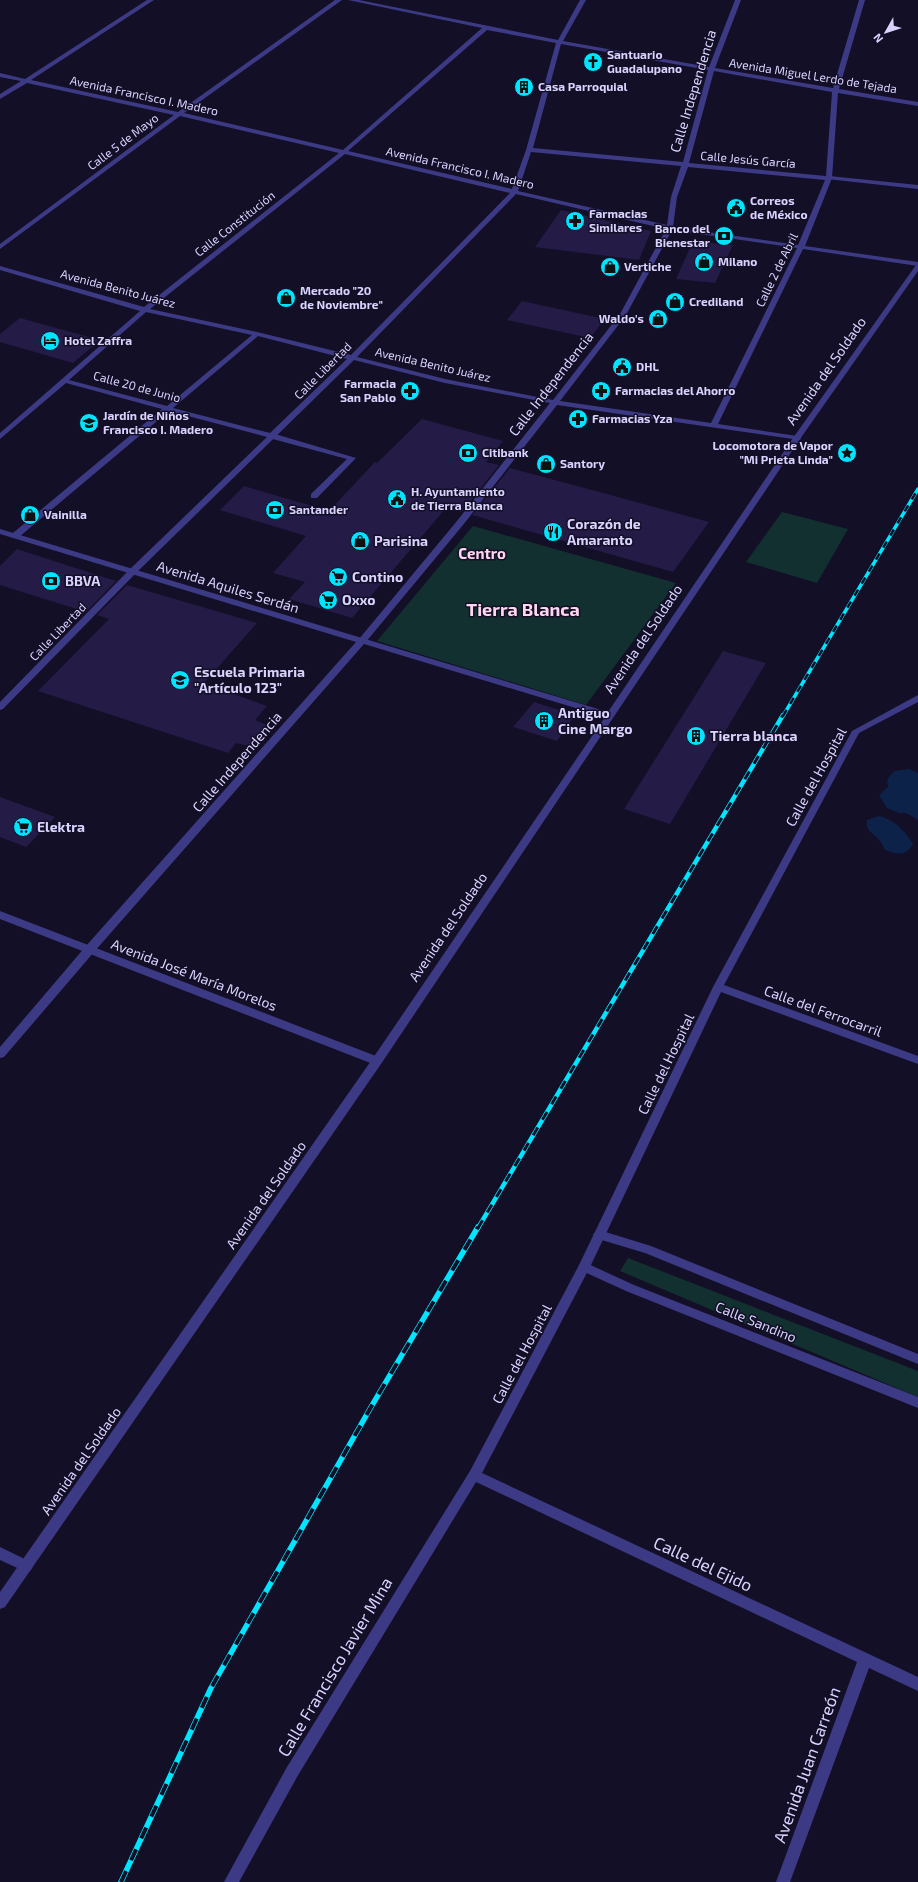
<svg xmlns="http://www.w3.org/2000/svg" width="918" height="1882" font-family="'Exo 2',sans-serif">
	<style>
		.green { fill: #12302f }
		.water { fill: #0c2248 }
		.building { fill: #241b47 }
		.lines { fill: none; stroke-linecap: round; stroke-linejoin: round }
		.pedestrian { fill: #3d3a85; fill-rule: evenodd }
		.minor { fill: #3d3a85; fill-rule: evenodd }
		.tertiary { fill: #3d3a85; fill-rule: evenodd }
		.rail-far2-casing { stroke: #00e5ff; stroke-width: 3.5 }
		.rail-far1-casing { stroke: #00e5ff; stroke-width: 4.5 }
		.rail-casing { stroke: #00e5ff; stroke-width: 5.5 }
		.rail-far2 { stroke: #130f26; stroke-width: 2.5; stroke-dasharray: 7; stroke-linecap: butt }
		.rail-far1 { stroke: #130f26; stroke-width: 3; stroke-dasharray: 9; stroke-linecap: butt }
		.rail { stroke: #130f26; stroke-width: 4; stroke-dasharray: 12; stroke-linecap: butt }
		.labels { text-anchor: middle; stroke-width: 3; stroke-linejoin: round; paint-order: stroke }
		.far-poi-label { font-size: 12px; font-weight: bold; fill: #d9d4ff; stroke: #130f26; text-anchor: start }
		.far-street-label { font-size: 12px; fill: #d9d4ff; stroke: #130f26 }
		.street-label { font-size: 14px; fill: #d9d4ff; stroke: #130f26 }
		.poi-label { font-size: 14px; font-weight: bold; fill: #d9d4ff; stroke: #130f26; text-anchor: start }
		.neighbourhood-label { font-size: 15px; font-weight: bold; fill: #ffd6f0; stroke: #130f26 }
		.near-street-label { font-size: 17px; fill: #d9d4ff; stroke: #130f26 }
		.district-label { font-size: 18px; font-weight: bold; fill: #ffd6f0; stroke: #130f26 }
	</style>
	<rect width="100%" height="100%" fill="#130f26"/>
	<g class="green">
		<polygon points="782,512 848,529 817,583 746,562"/>
		<polygon points="473,526 676,583 586,705 377,641"/>
		<polygon points="628,1258 918,1371 918,1397 620,1271"/>
	</g>
	<g class="water">
		<polygon points="909,769 918,773 918,820 906,813 899,813 887,808 879,795 888,787 887,780 894,771"/>
		<path d="M 879,816 C 894,819 905,831 913,844 C 906,857 895,855 884,849 C 880,833 864,835 867,820 Z"/>
	</g>
	<g class="building">
		<polygon points="561,210 651,231 639,260 535,247"/>
		<polygon points="693,241 733,245 715,283 676,279"/>
		<polygon points="522,301 605,319 590,338 507,320"/>
		<polygon points="20,318 100,340 73,363 0,342 0,334"/>
		<polygon points="422,419 503,441 486,462 499,465 462,512 446,508 352,618 289,599 305,582 273,573 306,536 220,510 244,486 329,511 375,462 377,463"/>
		<polygon points="510,468 607,494 709,522 673,572 472,515"/>
		<polygon points="17,549 116,581 86,612 0,585 0,566"/>
		<polygon points="127,585 257,623 204,683 267,706 255,720 272,727 255,748 236,743 228,753 38,691 109,619 97,615"/>
		<polygon points="723,651 766,663 670,824 624,809"/>
		<polygon points="534,702 575,715 557,741 513,727"/>
		<polygon points="0,797 55,817 26,847 0,837"/>
	</g>
	<g class="lines">
		<g class="pedestrian">
			<polygon points="829,176 918,185 918,189 827,179 827,177"/>
			<polygon points="269,434 275,434 356,458 317,498 311,498 311,494 347,459 269,438"/>
		</g>
		<g class="minor">
			<path d="M 147,0 L 154,0 L 31,80 L 178,112 L 335,0 L 342,0 L 184,113 L 343,150 L 482,28 L 348,0 L 359,0 L 558,40 L 580,0 L 586,0 L 563,41 L 709,67 L 735,0 L 741,0 L 715,68 L 833,88 L 859,0 L 865,0 L 839,89 L 918,102 L 918,106 L 838,93 L 832,178 L 805,246 L 918,262 L 918,266 L 803,249 L 718,424 L 797,436 L 801,438 L 800,440 L 557,405 L 463,525 L 365,643 L 362,644 L 358,641 L 359,639 L 457,521 L 550,403 L 445,383 L 354,360 L 135,574 L 3,709 L 0,710 L 0,702 L 129,570 L 267,437 L 169,411 L 19,537 L 13,537 L 13,533 L 162,409 L 66,383 L 0,439 L 0,433 L 140,311 L 0,270 L 0,266 L 144,307 L 339,153 L 180,116 L 0,249 L 0,244 L 174,115 L 27,83 L 0,99 L 0,94 L 21,81 L 0,77 L 0,73 L 25,79 ZM 487,30 L 556,43 L 526,150 L 512,189 L 348,151 ZM 561,44 L 708,70 L 683,162 L 533,148 ZM 714,71 L 832,92 L 826,176 L 689,163 ZM 531,152 L 681,166 L 671,197 L 667,225 L 518,191 ZM 345,154 L 510,193 L 351,355 L 257,332 L 150,309 ZM 688,167 L 825,180 L 798,245 L 673,227 L 677,197 ZM 516,194 L 666,229 L 620,314 L 553,400 L 445,379 L 357,357 ZM 672,230 L 797,248 L 711,423 L 560,401 L 626,315 ZM 146,312 L 252,335 L 167,406 L 69,380 ZM 258,336 L 347,359 L 270,433 L 173,408 Z"/>
			<polygon points="918,695 918,702 859,733 724,985 918,1056 918,1064 721,992 590,1267 482,1473 918,1677 918,1691 869,1668 790,1882 776,1882 857,1662 476,1482 297,1777 239,1882 224,1882 287,1767 470,1471 579,1265 713,987 852,731"/>
			<polygon points="0,911 381,1058 382,1061 381,1064 373,1064 0,919"/>
			<polygon points="0,1547 31,1562 33,1566 31,1570 26,1572 0,1560"/>
		</g>
		<g class="tertiary">
			<polygon points="918,264 918,271 800,439 381,1064 5,1607 0,1609 0,1592 373,1058 605,717 364,644 94,952 4,1057 0,1058 0,1047 86,946 356,642 0,534 0,529 608,712 793,438 916,265"/>
			<polygon points="599,1230 651,1246 918,1354 918,1364 645,1253 595,1238 593,1235 595,1232"/>
			<polygon points="584,1262 634,1285 918,1397 918,1408 626,1291 580,1270 578,1267 580,1264"/>
		</g>
		<defs>
			<polyline id="rail-far2" points="783,716 918,489"/>
			<polyline id="rail-far1" points="478,1228 783,715"/>
			<polyline id="rail" points="121,1882 211,1688 371,1407 478,1227"/>
		</defs>
		<use href="#rail-far2" class="rail-far2-casing"/>
		<use href="#rail-far1" class="rail-far1-casing"/>
		<use href="#rail" class="rail-casing"/>
		<use href="#rail-far2" class="rail-far2"/>
		<use href="#rail-far1" class="rail-far1"/>
		<use href="#rail" class="rail"/>
	</g>
	<defs>
		<symbol id="church-disc" viewBox="-11 -11 22 22"><circle r="9.5" fill="#00e5ff" stroke="#130f26"/><path d="M-1.2-6h2.4v3.5h3.3v2.4h-3.3V6h-2.4V-.1h-3.3v-2.4h3.3Z" fill="#111"/></symbol>
		<symbol id="building-disc" viewBox="-11 -11 22 22"><circle r="9.5" fill="#00e5ff" stroke="#130f26"/><path d="M-4-6H4V6H1V3H-1V6H-4ZM-2.5-4.3h1.7v1.8h-1.7ZM.8-4.3h1.7v1.8H.8ZM-2.5-1h1.7V.8h-1.7ZM.8-1h1.7V.8H.8Z" fill="#111"/></symbol>
		<symbol id="civic-disc" viewBox="-11 -11 22 22"><circle r="9.5" fill="#00e5ff" stroke="#130f26"/><path d="M-.6-6.5H3V-4.5H.6V-3L4-1V1h2V6H-6V1h2V-1L-.6-3ZM-1.2 2.5V6h2.4V2.5Z" fill="#111"/></symbol>
		<symbol id="pharmacy-disc" viewBox="-11 -11 22 22"><circle r="9.5" fill="#00e5ff" stroke="#130f26"/><path d="M-2-6h4v4h4v4h-4v4h-4v-4h-4v-4h4Z" fill="#111"/></symbol>
		<symbol id="bank-disc" viewBox="-11 -11 22 22"><circle r="9.5" fill="#00e5ff" stroke="#130f26"/><path d="M-6-4H6V4H-6ZM0-2.3a2.3 2.3 0 1 0 0 4.6a2.3 2.3 0 1 0 0-4.6Z" fill="#111"/></symbol>
		<symbol id="shop-disc" viewBox="-11 -11 22 22"><circle r="9.5" fill="#00e5ff" stroke="#130f26"/><path d="M-5-2.5h2.3a2.7 3.5 0 0 1 5.4 0H5L5.5 6h-11ZM-1.5-2.5h3a1.5 2.3 0 0 0-3 0Z" fill="#111"/></symbol>
		<symbol id="hotel-disc" viewBox="-11 -11 22 22"><circle r="9.5" fill="#00e5ff" stroke="#130f26"/><path d="M-6-4.5h1.5V1H6V5H4.5V3h-9V5H-6ZM-4 0a1.8 1.8 0 1 1 3.6 0ZM.5 0V-2.5h3Q6-2.5 6 0Z" fill="#111"/></symbol>
		<symbol id="school-disc" viewBox="-11 -11 22 22"><circle r="9.5" fill="#00e5ff" stroke="#130f26"/><path d="M0-5L7-2L0 1L-7-2ZM-4 1L0 2.5L4 1V4Q0 6-4 4Z" fill="#111"/></symbol>
		<symbol id="sight-disc" viewBox="-11 -11 22 22"><circle r="9.5" fill="#00e5ff" stroke="#130f26"/><path d="M0-6L1.8-2.2L6-1.7L2.9 1.2L3.7 5.4L0 3.3L-3.7 5.4L-2.9 1.2L-6-1.7L-1.8-2.2Z" fill="#111"/></symbol>
		<symbol id="restaurant-disc" viewBox="-11 -11 22 22"><circle r="9.5" fill="#00e5ff" stroke="#130f26"/><path d="M-5-6h1v4h1v-4h1v4h1v-4h1v5L-1.5 .5V6h-2V.5L-5-1ZM5-6V6H3V1.5H1.5Q1.5-4 5-6Z" fill="#111"/></symbol>
		<symbol id="supermarket-disc" viewBox="-11 -11 22 22"><circle r="9.5" fill="#00e5ff" stroke="#130f26"/><path d="M-6-5.5h2.5l.6 2H6L4.5 2H-2.5L-4.4-4H-6ZM-1.5 3.2a1.3 1.3 0 1 0 .1 0ZM3 3.2a1.3 1.3 0 1 0 .1 0Z" fill="#111"/></symbol>
	</defs>
	<g fill-rule="evenodd">
		<use href="#church-disc" x="582" y="51" width="22" height="22"/>
		<use href="#building-disc" x="513" y="76" width="22" height="22"/>
		<use href="#civic-disc" x="725" y="197" width="22" height="22"/>
		<use href="#pharmacy-disc" x="564" y="210" width="22" height="22"/>
		<use href="#bank-disc" x="713" y="225" width="22" height="22"/>
		<use href="#shop-disc" x="693" y="251" width="22" height="22"/>
		<use href="#shop-disc" x="599" y="256" width="22" height="22"/>
		<use href="#shop-disc" x="275" y="287" width="22" height="22"/>
		<use href="#shop-disc" x="664" y="291" width="22" height="22"/>
		<use href="#shop-disc" x="647" y="308" width="22" height="22"/>
		<use href="#hotel-disc" x="39" y="330" width="22" height="22"/>
		<use href="#civic-disc" x="611" y="356" width="22" height="22"/>
		<use href="#pharmacy-disc" x="399" y="380" width="22" height="22"/>
		<use href="#pharmacy-disc" x="590" y="380" width="22" height="22"/>
		<use href="#pharmacy-disc" x="567" y="408" width="22" height="22"/>
		<use href="#school-disc" x="78" y="412" width="22" height="22"/>
		<use href="#bank-disc" x="457" y="442" width="22" height="22"/>
		<use href="#sight-disc" x="836" y="442" width="22" height="22"/>
		<use href="#shop-disc" x="535" y="453" width="22" height="22"/>
		<use href="#civic-disc" x="386" y="488" width="22" height="22"/>
		<use href="#bank-disc" x="264" y="499" width="22" height="22"/>
		<use href="#shop-disc" x="19" y="504" width="22" height="22"/>
		<use href="#restaurant-disc" x="542" y="521" width="22" height="22"/>
		<use href="#shop-disc" x="349" y="530" width="22" height="22"/>
		<use href="#supermarket-disc" x="327" y="566" width="22" height="22"/>
		<use href="#bank-disc" x="40" y="570" width="22" height="22"/>
		<use href="#supermarket-disc" x="317" y="589" width="22" height="22"/>
		<use href="#school-disc" x="169" y="669" width="22" height="22"/>
		<use href="#building-disc" x="533" y="710" width="22" height="22"/>
		<use href="#building-disc" x="685" y="725" width="22" height="22"/>
		<use href="#supermarket-disc" x="12" y="816" width="22" height="22"/>
	</g>
	<g class="labels">
		<g class="far-poi-label">
			<text x="607" y="59">Santuario<tspan x="607" dy="14">Guadalupano</tspan></text>
			<text x="538" y="91">Casa Parroquial</text>
			<text x="750" y="205">Correos<tspan x="750" dy="14">de México</tspan></text>
			<text x="589" y="218">Farmacias<tspan x="589" dy="14">Similares</tspan></text>
			<text x="710" y="233" text-anchor="end">Banco del<tspan x="710" dy="14">Bienestar</tspan></text>
			<text x="718" y="266">Milano</text>
			<text x="624" y="271">Vertiche</text>
			<text x="300" y="295">Mercado "20<tspan x="300" dy="14">de Noviembre"</tspan></text>
			<text x="689" y="306">Crediland</text>
			<text x="644" y="323" text-anchor="end">Waldo's</text>
			<text x="64" y="345">Hotel Zaffra</text>
			<text x="636" y="371">DHL</text>
			<text x="396" y="388" text-anchor="end">Farmacia<tspan x="396" dy="14">San Pablo</tspan></text>
			<text x="615" y="395">Farmacias del Ahorro</text>
			<text x="103" y="420">Jardín de Niños<tspan x="103" dy="14">Francisco I. Madero</tspan></text>
			<text x="592" y="423">Farmacias Yza</text>
			<text x="833" y="450" text-anchor="end">Locomotora de Vapor<tspan x="833" dy="14">"Mi Prieta Linda"</tspan></text>
			<text x="482" y="457">Citibank</text>
			<text x="560" y="468">Santory</text>
			<text x="411" y="496">H. Ayuntamiento<tspan x="411" dy="14">de Tierra Blanca</tspan></text>
			<text x="289" y="514">Santander</text>
			<text x="44" y="519">Vainilla</text>
		</g>
		<g class="far-street-label">
			<text transform="translate(813 76) rotate(9)" y="4">Avenida Miguel Lerdo de Tejada</text>
			<text transform="translate(144 96) rotate(12)" y="4">Avenida Francisco I. Madero</text>
			<text transform="translate(123 142) rotate(-37)" y="4">Calle 5 de Mayo</text>
			<text transform="translate(748 160) rotate(5)" y="4">Calle Jesús García</text>
			<text transform="translate(460 168) rotate(13)" y="4">Avenida Francisco I. Madero</text>
			<text transform="translate(235 224) rotate(-38)" y="4">Calle Constitución</text>
			<text transform="translate(777 270) rotate(-64)" y="4">Calle 2 de Abril</text>
			<text transform="translate(118 289) rotate(15)" y="4">Avenida Benito Juárez</text>
			<text transform="translate(433 365) rotate(13)" y="4">Avenida Benito Juárez</text>
			<text transform="translate(323 371) rotate(-45)" y="4">Calle Libertad</text>
			<text transform="translate(137 387) rotate(15)" y="4">Calle 20 de Junio</text>
			<text transform="translate(58 632) rotate(-46)" y="4">Calle Libertad</text>
		</g>
		<g class="street-label">
			<text transform="translate(693 91) rotate(-73)" y="5">Calle Independencia</text>
			<text transform="translate(826 371) rotate(-55)" y="5">Avenida del Soldado</text>
			<text transform="translate(551 384) rotate(-52)" y="5">Calle Independencia</text>
			<text transform="translate(228 587) rotate(17)" y="5">Avenida Aquiles Serdán</text>
			<text transform="translate(643 639) rotate(-56)" y="5">Avenida del Soldado</text>
			<text transform="translate(237 762) rotate(-49)" y="5">Calle Independencia</text>
			<text transform="translate(816 777) rotate(-61)" y="5">Calle del Hospital</text>
			<text transform="translate(448 927) rotate(-56)" y="5">Avenida del Soldado</text>
			<text transform="translate(194 975) rotate(21)" y="5">Avenida José María Morelos</text>
			<text transform="translate(823 1011) rotate(20)" y="5">Calle del Ferrocarril</text>
			<text transform="translate(666 1064) rotate(-64)" y="5">Calle del Hospital</text>
			<text transform="translate(266 1195) rotate(-55)" y="5">Avenida del Soldado</text>
			<text transform="translate(756 1322) rotate(22)" y="5">Calle Sandino</text>
			<text transform="translate(522 1354) rotate(-62)" y="5">Calle del Hospital</text>
			<text transform="translate(81 1461) rotate(-55)" y="5">Avenida del Soldado</text>
		</g>
		<g class="poi-label">
			<text x="567" y="529">Corazón de<tspan x="567" dy="16">Amaranto</tspan></text>
			<text x="374" y="546">Parisina</text>
			<text x="352" y="582">Contino</text>
			<text x="65" y="586">BBVA</text>
			<text x="342" y="605">Oxxo</text>
			<text x="194" y="677">Escuela Primaria<tspan x="194" dy="16">"Artículo 123"</tspan></text>
			<text x="558" y="718">Antiguo<tspan x="558" dy="16">Cine Margo</tspan></text>
			<text x="710" y="741">Tierra blanca</text>
			<text x="37" y="832">Elektra</text>
		</g>
		<g class="neighbourhood-label">
			<text x="482" y="559">Centro</text>
		</g>
		<g class="near-street-label">
			<text transform="translate(703 1564) rotate(25)" y="6">Calle del Ejido</text>
			<text transform="translate(335 1667) rotate(-59)" y="6">Calle Francisco Javier Mina</text>
			<text transform="translate(807 1765) rotate(-70)" y="6">Avenida Juan Carreón</text>
		</g>
		<g class="district-label">
			<text x="523" y="616">Tierra Blanca</text>
		</g>
	</g>
	<g transform="translate(886 32) rotate(231)" stroke="#130f26" stroke-width="3" paint-order="stroke">
	<path d="M0-3L7 15L0 10L-7 15Z" fill="#d9d4ff"/>
	<text y="-6" font-size="11" font-weight="bold" text-anchor="middle" fill="#d9d4ff">N</text>
	</g>
</svg>
